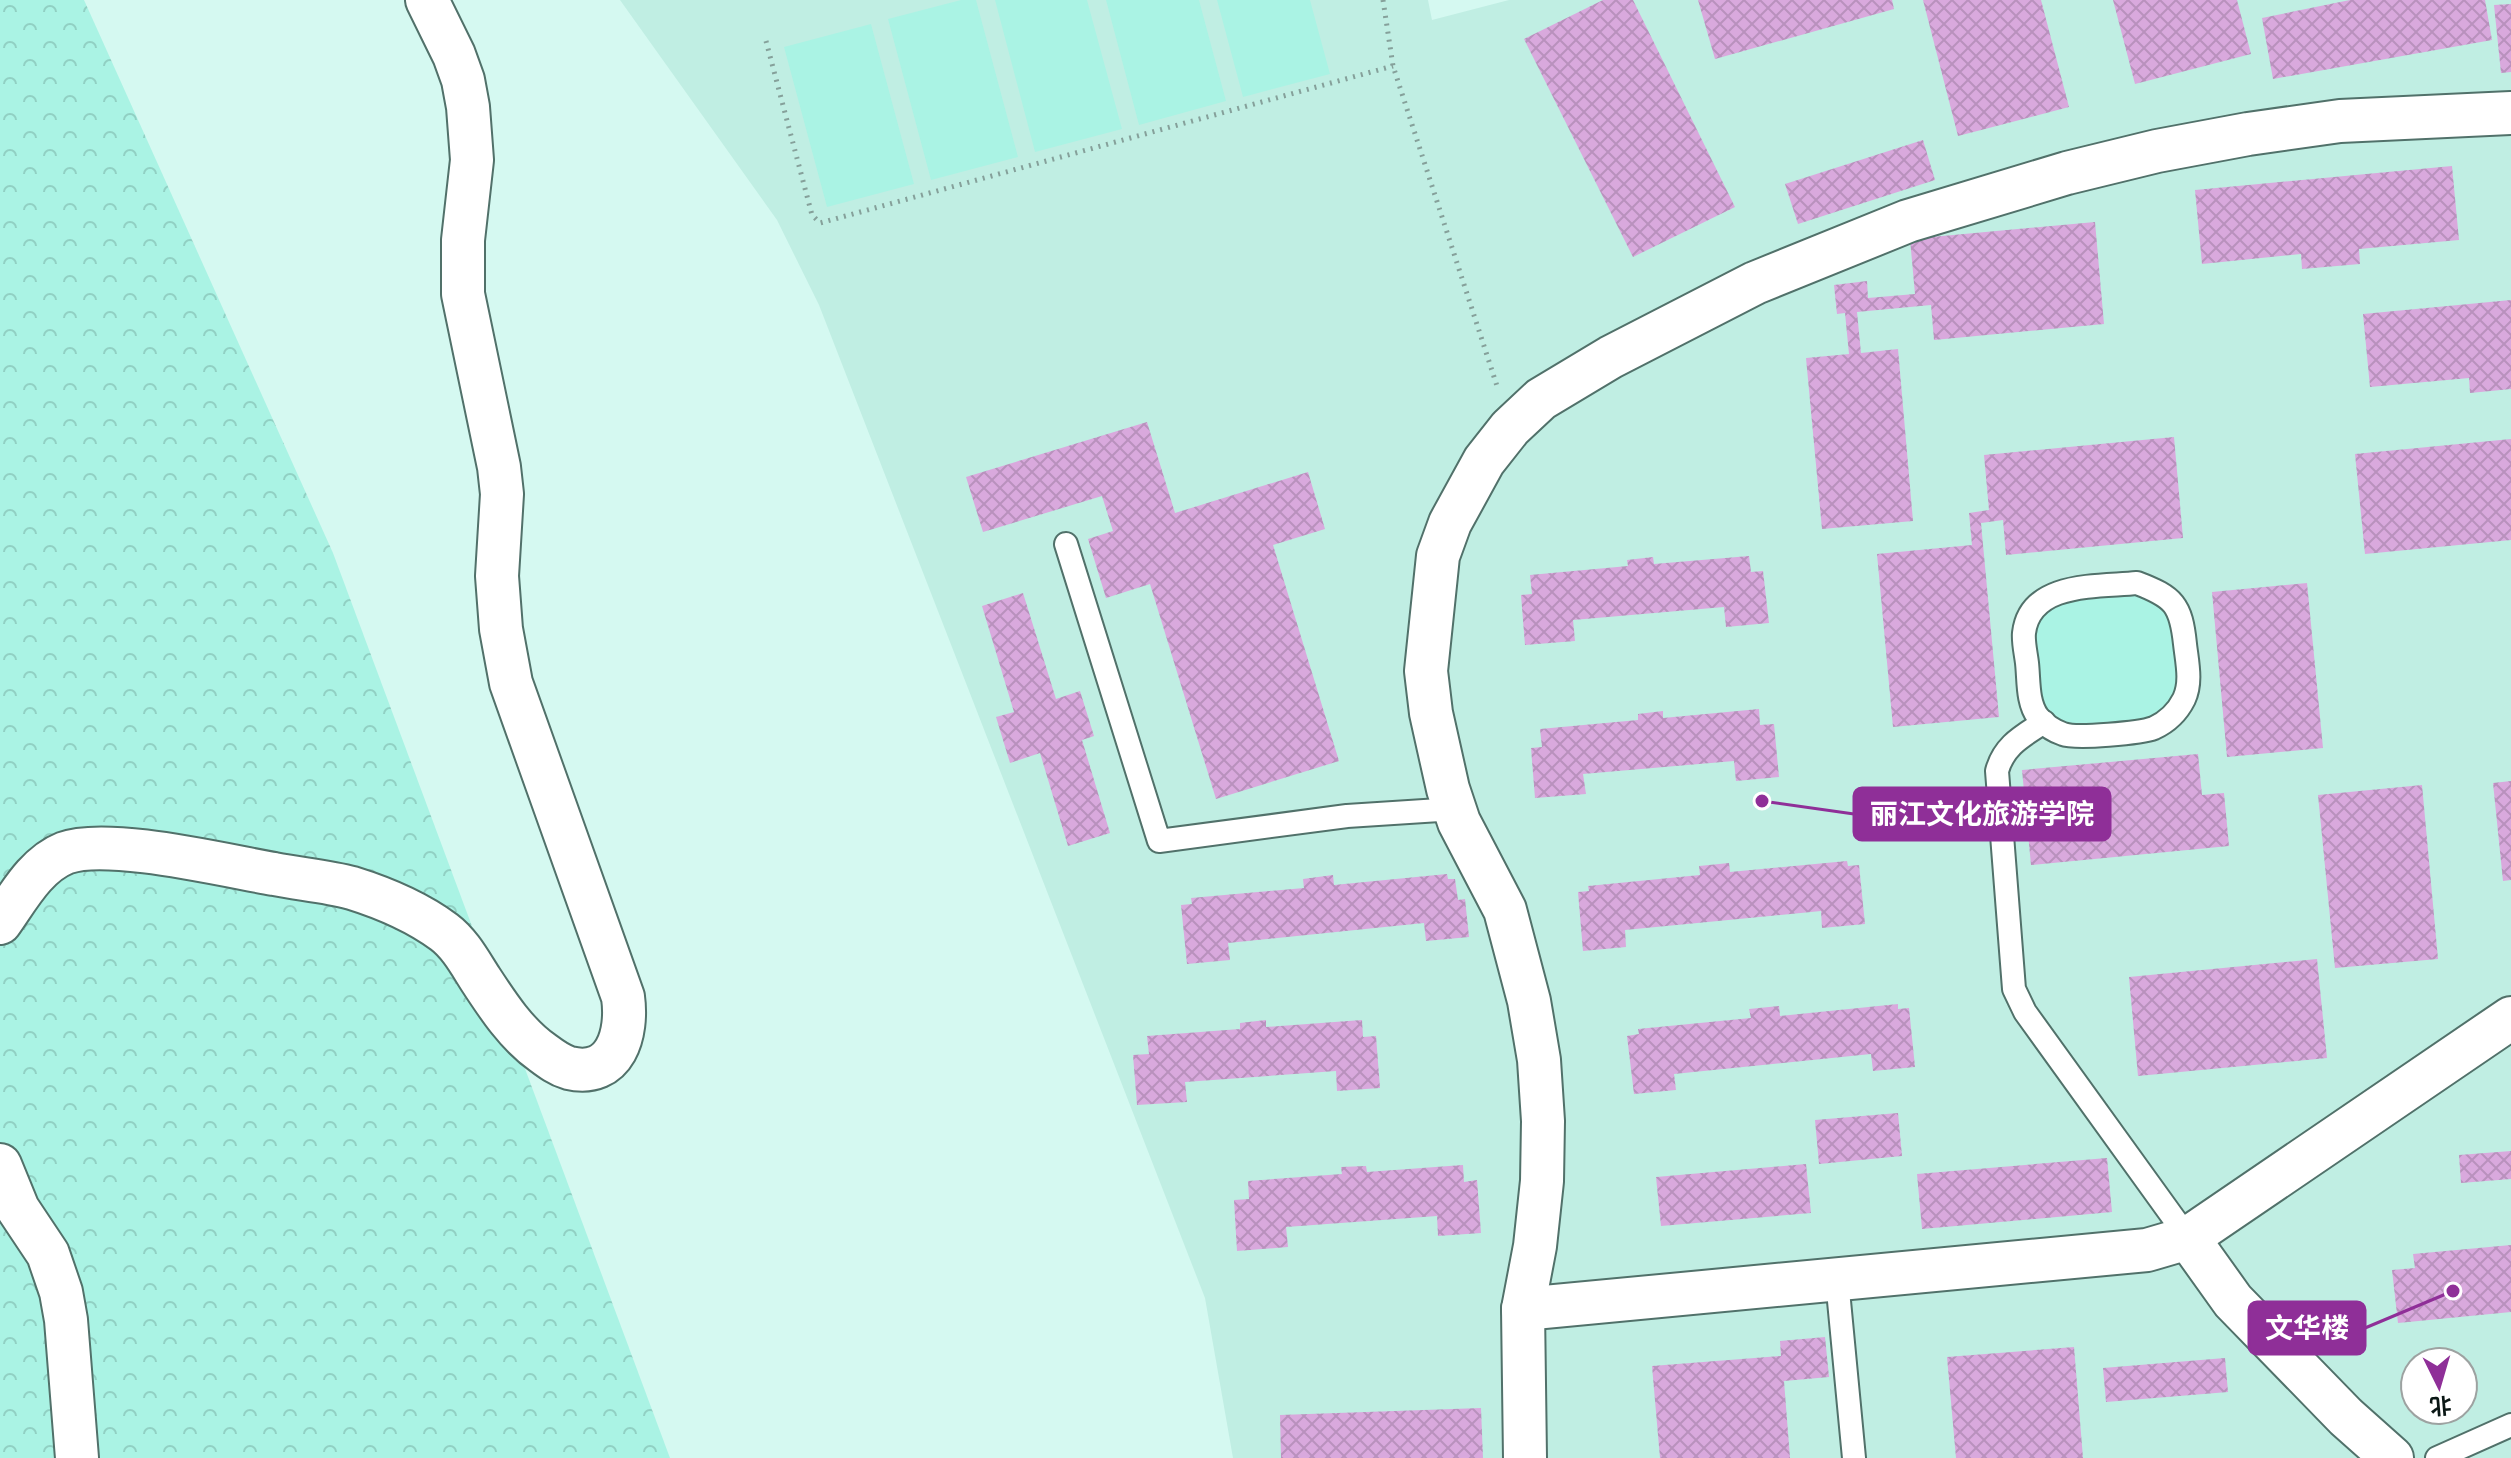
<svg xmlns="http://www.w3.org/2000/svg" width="2511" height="1458" font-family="'Noto Serif','Noto Sans SC',serif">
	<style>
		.built { fill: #c0eee3; fill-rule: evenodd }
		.green { fill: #aaf3e4 }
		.forest { fill: url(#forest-crowns) }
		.building { fill: url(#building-cross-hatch) }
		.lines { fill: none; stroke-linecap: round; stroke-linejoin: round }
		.service-casing { stroke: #51716a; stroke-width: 26 }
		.minor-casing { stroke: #51716a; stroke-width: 46 }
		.path { stroke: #85a09a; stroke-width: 5; stroke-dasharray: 2 6; stroke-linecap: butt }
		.service { stroke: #fff; stroke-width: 22 }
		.minor { stroke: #fff; stroke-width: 42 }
		.leader { fill: none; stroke: #8f2f98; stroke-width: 3 }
		.callout-dot { fill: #8f2f98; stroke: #fff; stroke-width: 3 }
		.callout { fill: #8f2f98; stroke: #8f2f98; stroke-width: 3 }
		.callout-label { font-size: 28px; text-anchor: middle; font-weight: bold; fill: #fff }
	</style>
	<defs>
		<pattern id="forest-crowns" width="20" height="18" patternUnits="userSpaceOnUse" patternTransform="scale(2)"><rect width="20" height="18" fill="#aaf3e4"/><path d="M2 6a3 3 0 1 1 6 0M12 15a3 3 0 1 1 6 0" fill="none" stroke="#91d0c3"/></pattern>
		<pattern id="building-cross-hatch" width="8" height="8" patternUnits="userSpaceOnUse" patternTransform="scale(2)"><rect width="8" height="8" fill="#d9a9dd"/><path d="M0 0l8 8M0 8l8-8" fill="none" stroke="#b991bd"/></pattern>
	</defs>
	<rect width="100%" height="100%" fill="#d5f9f1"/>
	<path class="built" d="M 620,0 L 1428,0 L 1432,20 L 1509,0 L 2511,0 L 2511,1458 L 1233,1458 L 1205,1298 L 819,305 L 777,220 ZM 2415,1362 L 2463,1362 L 2463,1410 L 2415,1410 Z"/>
	<g class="green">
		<polygon points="961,0 976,0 1018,157 931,180 888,19"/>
		<polygon points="995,0 1087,0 1122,129 1035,152"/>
		<polygon points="1106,0 1199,0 1226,101 1139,125"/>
		<polygon points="1217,0 1310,0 1330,74 1243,97"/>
		<polygon points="871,24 914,184 827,207 784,47"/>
		<path d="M 2136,592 L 2162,606 L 2174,621 L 2180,685 L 2168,707 L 2148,721 L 2077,727 C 2066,726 2053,720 2045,710 C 2034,696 2029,629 2041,614 C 2059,592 2110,595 2136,592 Z"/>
	</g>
	<polygon class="forest" points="0,0 84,0 333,553 670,1458 0,1458"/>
	<g class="building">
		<polygon points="1603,0 1633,0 1735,207 1633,257 1524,39"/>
		<polygon points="1698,0 1892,0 1894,9 1715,59"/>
		<polygon points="1923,0 2041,0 2069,107 1958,136"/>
		<polygon points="2113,0 2237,0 2251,54 2135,84"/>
		<polygon points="2350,0 2485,0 2492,40 2273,79 2262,18"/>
		<polygon points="2511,4 2511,72 2501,73 2494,5"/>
		<polygon points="1923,140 1935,180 1798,224 1785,184"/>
		<polygon points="2452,166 2459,240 2359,249 2360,264 2302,269 2301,254 2202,264 2195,190"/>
		<polygon points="2095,222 2104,324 1934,340 1931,305 1857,312 1861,353 1898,349 1913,521 1822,529 1806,358 1849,354 1845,313 1837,314 1834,285 1867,281 1868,298 1915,294 1910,239"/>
		<polygon points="2511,300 2511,389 2470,393 2469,378 2370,387 2363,314"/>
		<polygon points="1147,422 1175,513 1308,472 1325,529 1273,545 1339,761 1216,799 1150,584 1106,598 1088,539 1113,531 1102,496 983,532 966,477"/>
		<polygon points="2174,437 2183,538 2006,555 2003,520 1981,523 1999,717 1893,727 1877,554 1972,545 1969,513 1989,510 1984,455"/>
		<polygon points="2511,439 2511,540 2365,554 2355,454"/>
		<polygon points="1749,556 1751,572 1763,571 1769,623 1726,627 1724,607 1573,620 1575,641 1525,645 1521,595 1532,594 1530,575 1628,566 1627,560 1653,557 1654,564"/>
		<polygon points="2307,583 2323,748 2227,757 2212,592"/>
		<polygon points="1023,593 1056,699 1080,691 1094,736 1082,740 1110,833 1068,846 1040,753 1010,763 996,717 1014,712 982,606"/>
		<polygon points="1759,709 1760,725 1774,724 1779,777 1736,781 1734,761 1583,774 1586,794 1535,798 1531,748 1542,747 1540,729 1638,720 1638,714 1663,711 1663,718"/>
		<polygon points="2198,754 2202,795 2224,793 2229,846 2031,865 2022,770"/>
		<polygon points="2511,781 2511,880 2503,881 2493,783"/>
		<polygon points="2422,785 2438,959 2335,968 2318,795"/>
		<polygon points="1847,861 1848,866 1859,865 1865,924 1822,928 1821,911 1625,930 1626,947 1583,951 1578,892 1589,891 1588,886 1700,875 1699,866 1729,863 1730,872"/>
		<polygon points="1447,874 1448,879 1455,879 1458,900 1465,899 1469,937 1426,941 1424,923 1228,943 1230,960 1187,964 1181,905 1192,904 1191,898 1304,888 1303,879 1333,875 1334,885"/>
		<polygon points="2317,959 2327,1058 2138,1076 2129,977"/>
		<polygon points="1898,1004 1898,1009 1909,1008 1915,1067 1873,1071 1871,1054 1674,1074 1676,1090 1634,1094 1627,1036 1639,1034 1638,1029 1751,1018 1749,1009 1779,1006 1780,1016"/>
		<polygon points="1266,1020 1266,1027 1362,1020 1363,1037 1376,1036 1380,1088 1337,1091 1336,1071 1185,1082 1187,1102 1137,1105 1133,1055 1149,1054 1147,1036 1240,1029 1240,1023"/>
		<polygon points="1898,1113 1902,1156 1819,1164 1815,1120"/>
		<polygon points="2511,1151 2511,1179 2461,1183 2459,1155"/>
		<polygon points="2107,1158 2112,1212 1922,1229 1917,1174"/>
		<polygon points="1806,1164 1811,1213 1661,1226 1656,1177"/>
		<polygon points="1463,1165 1464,1182 1477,1180 1481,1233 1438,1236 1437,1216 1286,1227 1288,1247 1237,1251 1234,1200 1249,1199 1248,1181 1342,1174 1341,1167 1366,1166 1367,1172"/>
		<polygon points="2511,1245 2511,1312 2398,1323 2392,1270 2415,1268 2413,1254"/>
		<polygon points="1825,1337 1829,1377 1784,1381 1790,1458 1660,1458 1652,1366 1781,1356 1780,1341"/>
		<polygon points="2074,1347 2083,1458 1956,1458 1947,1357"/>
		<polygon points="2225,1358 2228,1392 2106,1402 2103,1368"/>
		<polygon points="1481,1408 1483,1458 1281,1458 1280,1415"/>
	</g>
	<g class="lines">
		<defs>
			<g id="service">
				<polyline points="1066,544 1159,841 1347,816 1455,809"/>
				<path d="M 2137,583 C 2174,597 2181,605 2185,644 C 2187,662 2192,682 2184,699 C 2178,711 2167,722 2154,728 C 2141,733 2076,739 2063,734 C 2054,731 2044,724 2038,717 C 2027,702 2029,681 2027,663 C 2026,654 2023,642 2024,633 C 2030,581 2099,587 2137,583 Z"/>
				<path d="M 2044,722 C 2023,736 2004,745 1997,771 L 2014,989 L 2025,1012 L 2188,1238"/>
				<polyline points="1837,1280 1854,1458"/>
				<polyline points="2437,1458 2511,1425"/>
			</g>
			<g id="minor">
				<path d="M 0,923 C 18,898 35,865 65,853 C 107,837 227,866 274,874 C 299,879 327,881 352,888 C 384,898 417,912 444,932 C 460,944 470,963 481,980 C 498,1006 517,1035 543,1053 C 551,1059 559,1065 569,1068 C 616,1079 628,1033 623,997 L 511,683 L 501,629 L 497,576 L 502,494 L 499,467 L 463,294 L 463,240 L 472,160 L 468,107 L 463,80 L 454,55 L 427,0"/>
				<polyline points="0,1165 18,1209 48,1254 61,1292 66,1320 77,1458"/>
				<polyline points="2188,1238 2233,1301 2346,1417 2392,1458"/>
				<polyline points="1523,1309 2147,1250 2188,1238 2511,1018"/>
				<polyline points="1525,1458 1523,1309 1535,1246 1542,1181 1543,1121 1539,1060 1529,1001 1505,910 1459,822 1448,789 1431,713 1426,671 1438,556 1450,523 1484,461 1510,428 1541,399 1611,357 1755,283 1908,221 2067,173 2157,151 2248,134 2340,121 2511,113"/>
			</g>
		</defs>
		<use href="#service" class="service-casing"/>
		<use href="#minor" class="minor-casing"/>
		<g class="path">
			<polyline points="1383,0 1393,66 1497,386"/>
			<polyline points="766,41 812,215 820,223 1393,66"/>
		</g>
		<use href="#service" class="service"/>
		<use href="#minor" class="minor"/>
	</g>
	<path class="leader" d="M1762 801L1854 814M2453 1291L2365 1328"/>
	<g class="callout-dot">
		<circle cx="1762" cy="801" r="8"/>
		<circle cx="2453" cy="1291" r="8"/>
	</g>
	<g class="callout">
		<rect x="1854" y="788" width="256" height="52" rx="8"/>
		<rect x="2249" y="1302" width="116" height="52" rx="8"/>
	</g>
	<g class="callout-label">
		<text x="1982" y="824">丽江文化旅游学院</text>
		<text x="2307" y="1338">文华楼</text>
	</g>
	<g transform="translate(2439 1386) rotate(175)"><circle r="38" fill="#ffffff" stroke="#9da2a1" stroke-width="2"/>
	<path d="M0-6L14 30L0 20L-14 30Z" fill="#8f2f98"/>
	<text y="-12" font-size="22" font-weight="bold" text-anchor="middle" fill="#0a1715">北</text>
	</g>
</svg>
